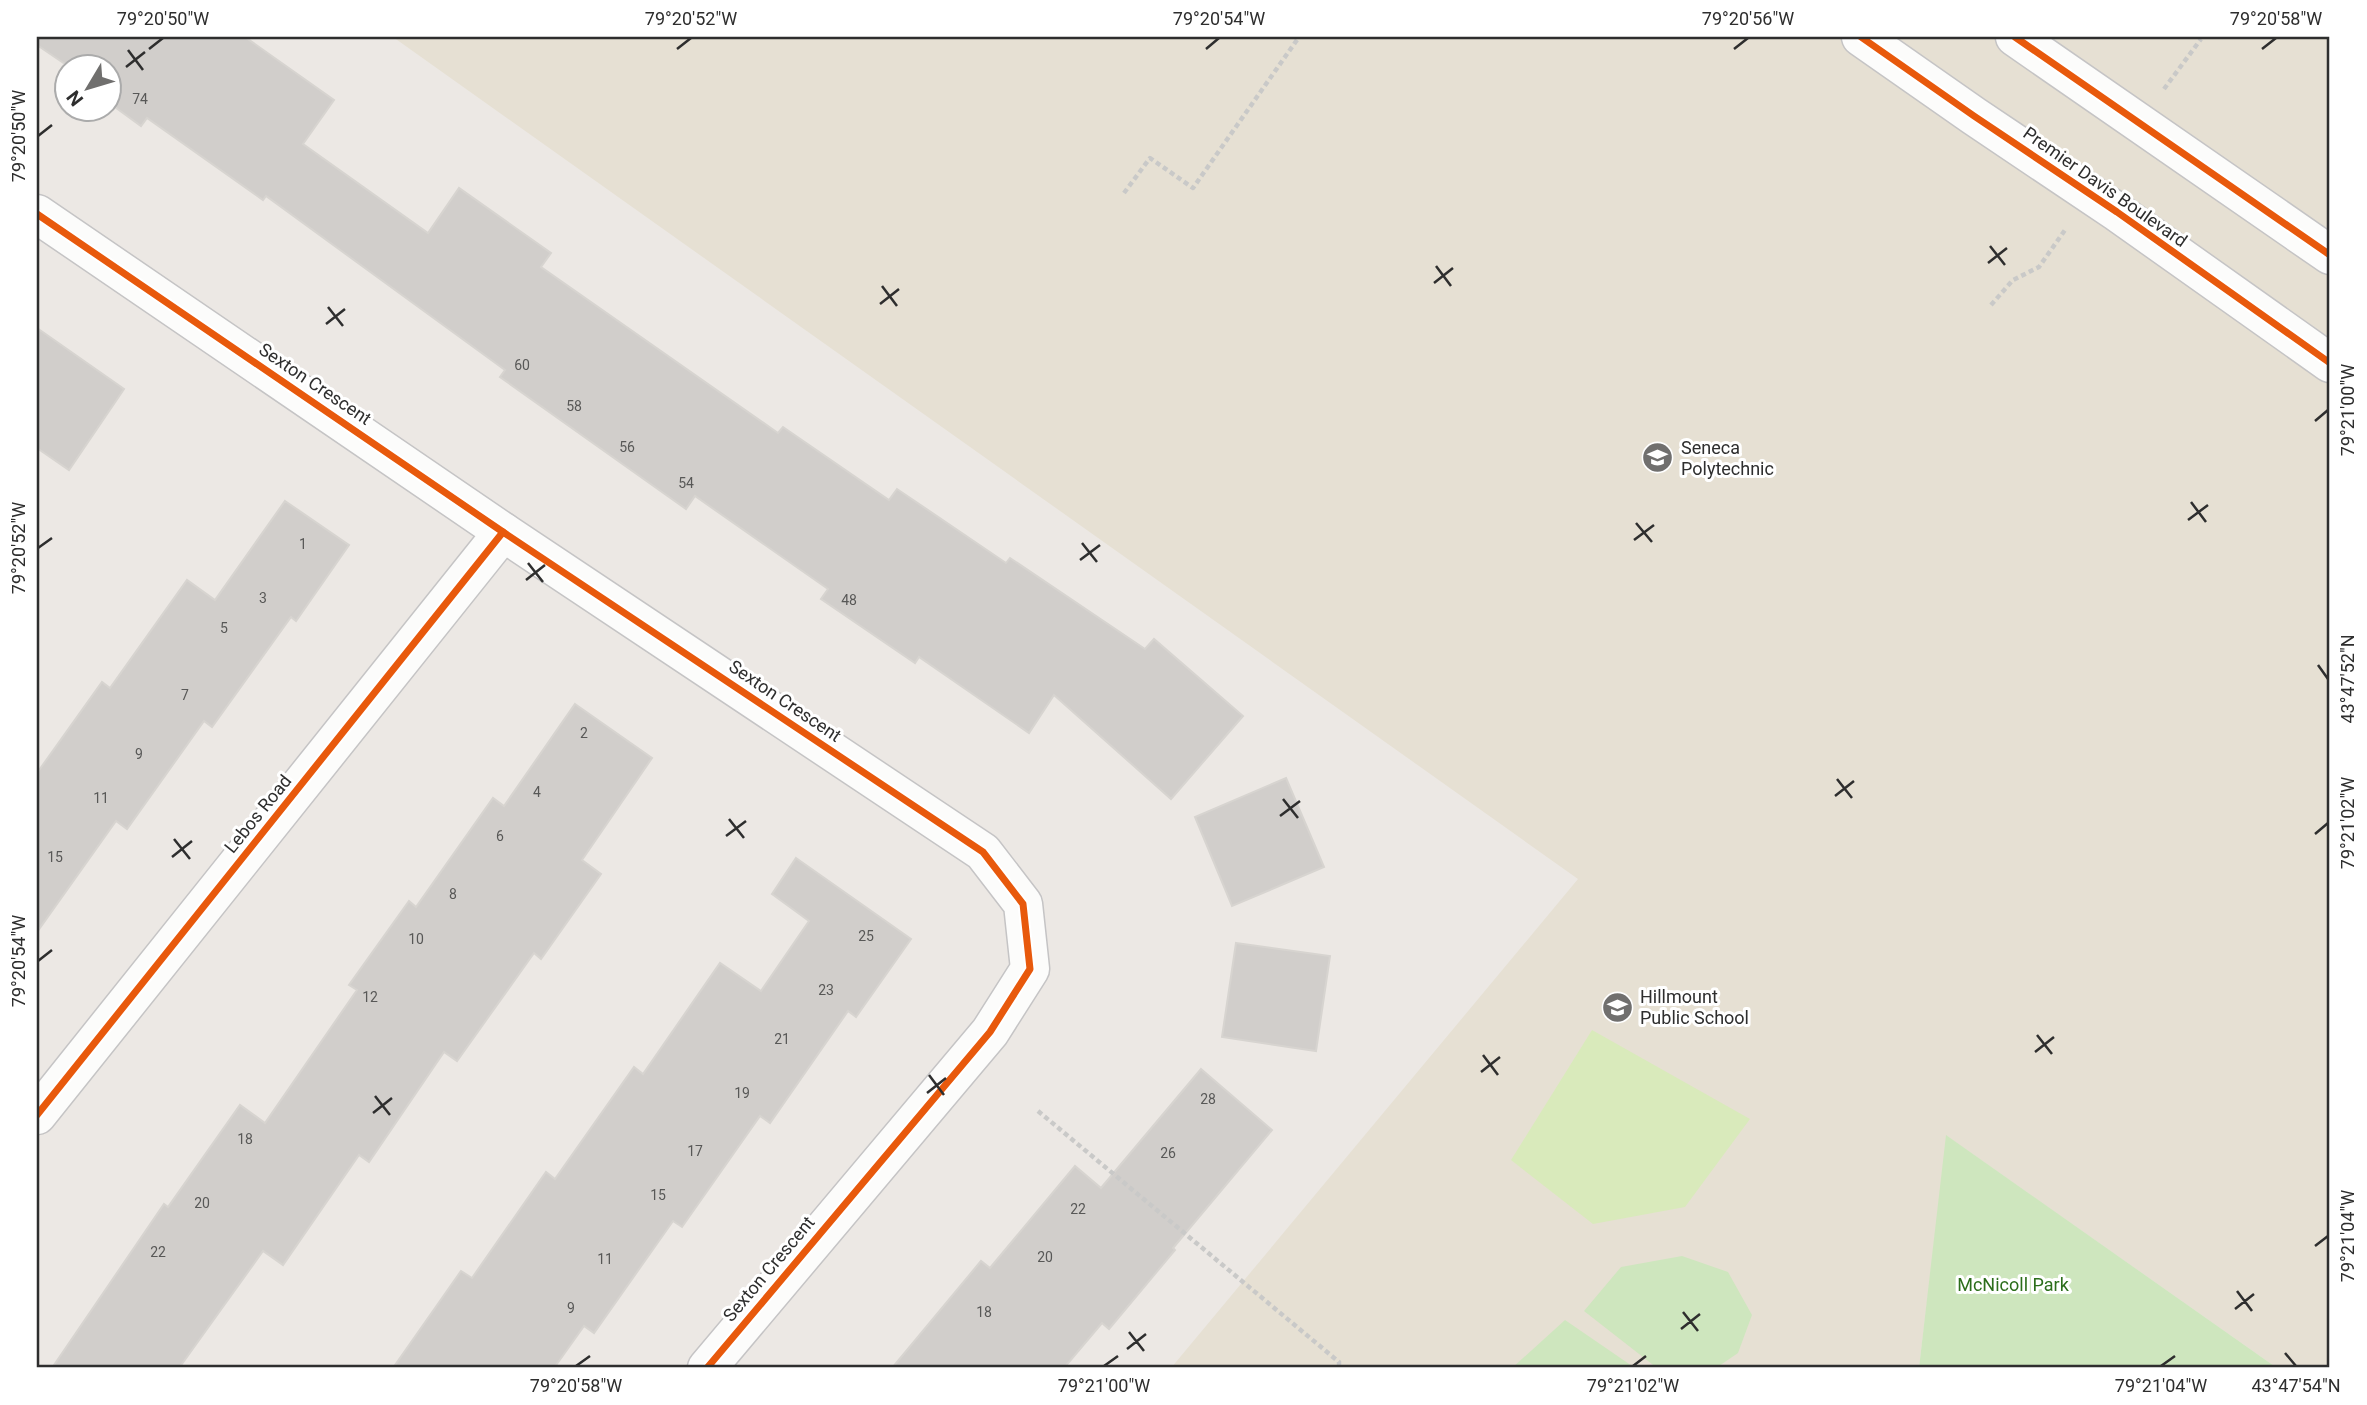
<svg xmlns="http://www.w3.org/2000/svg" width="2367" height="1405" font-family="Roboto,sans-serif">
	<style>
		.education { fill: #e6e0d3 }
		.green { fill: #cee6be }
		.pitch { fill: #d9eabb }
		.building { fill: #d1cecb; stroke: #d7d4d0; stroke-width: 2 }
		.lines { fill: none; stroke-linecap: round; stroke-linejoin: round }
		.minor-casing { stroke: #c5c4c5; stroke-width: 41 }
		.path { stroke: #c9c9c8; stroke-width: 4.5; stroke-dasharray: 5 3.5; stroke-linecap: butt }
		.minor { stroke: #fcfcfb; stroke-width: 38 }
		.cycleway-casing { stroke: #fff; stroke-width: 11 }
		.cycleway { stroke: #e8590c; stroke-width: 7 }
		.ticks { fill: none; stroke: #2e2e2e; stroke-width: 2.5 }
		.labels { text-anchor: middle; stroke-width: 6; stroke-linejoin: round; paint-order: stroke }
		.number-label { font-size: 14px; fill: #585857 }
		.street-label { font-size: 18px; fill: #2e2e2e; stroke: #fff }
		.poi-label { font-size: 18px; fill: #2e2e2e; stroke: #fff; text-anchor: start }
		.park-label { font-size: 18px; fill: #2c6e1b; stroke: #fff }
		.neatline { fill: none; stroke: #2e2e2e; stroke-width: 2.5 }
		.ticks-label { font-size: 18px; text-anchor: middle; fill: #2e2e2e }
	</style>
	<rect width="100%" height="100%" fill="#ece8e4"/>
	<polygon class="education" points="393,37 2330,37 2330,1368 2277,1368 1947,1136 1919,1368 1171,1368 1578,879"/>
	<g class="green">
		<polygon points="1946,1135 2277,1368 1919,1368"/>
		<polygon points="1682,1256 1728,1272 1752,1315 1738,1353 1716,1368 1657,1368 1584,1311 1621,1267"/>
		<polygon points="1565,1320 1635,1368 1512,1368"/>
	</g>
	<polygon class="pitch" points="1592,1030 1750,1119 1685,1207 1593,1224 1511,1160"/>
	<g class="building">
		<polygon points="37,37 245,37 334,100 303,144 428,233 459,188 551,253 541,267 778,433 783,427 889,500 897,489 1006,563 1010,558 1145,649 1154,639 1243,716 1171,799 1054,695 1029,733 919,657 915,663 821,599 828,589 695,496 686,509 500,377 505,370 266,196 263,200 147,118 141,126 108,102 108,66 68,66 37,45"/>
		<polygon points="37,328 124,389 69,470 37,448"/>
		<polygon points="285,501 349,545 296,621 291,617 212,727 204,721 127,829 116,821 37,932 37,773 102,682 110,688 187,580 215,600"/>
		<polygon points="575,704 652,758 582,860 601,874 541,959 534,953 457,1061 444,1052 369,1162 359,1155 283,1265 263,1251 179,1368 52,1368 164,1204 168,1207 240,1105 265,1123 357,990 349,985 409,901 416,907 493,798 504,806"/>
		<polygon points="1286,778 1324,867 1232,906 1195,817"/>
		<polygon points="796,858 911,939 856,1017 848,1011 770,1123 760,1116 682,1227 673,1221 594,1333 584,1326 554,1368 393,1368 461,1271 472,1278 546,1172 555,1179 634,1067 643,1074 720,963 761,991 809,921 772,894"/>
		<polygon points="1236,943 1330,956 1316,1051 1222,1037"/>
		<polygon points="1201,1069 1272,1130 1173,1248 1175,1250 1109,1329 1102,1323 1064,1368 892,1368 981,1261 990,1268 1075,1166 1101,1188"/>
	</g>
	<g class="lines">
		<defs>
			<g id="minor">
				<polyline points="1861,37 1974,116 2117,212 2330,363"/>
				<polyline points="2015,37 2330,255"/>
				<polyline points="37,214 503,532 983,852 1023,904 1030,969 990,1032 707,1368"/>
				<polyline points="37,1115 503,532"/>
			</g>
		</defs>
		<use href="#minor" class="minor-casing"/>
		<g class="path">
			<polyline points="2164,89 2201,39"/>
			<polyline points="1124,193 1150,158 1193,188 1299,37"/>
			<polyline points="1991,305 2013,280 2039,267 2065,230"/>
			<polyline points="1038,1111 1339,1362 1339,1368"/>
		</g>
		<use href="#minor" class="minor"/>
		<defs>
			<g id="cycleway">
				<polyline points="1861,37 1974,116 2117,212 2330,363"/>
				<polyline points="2015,37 2330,255"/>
				<polyline points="37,214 503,532 983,852 1023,904 1030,969 990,1032 707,1368"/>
				<polyline points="37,1115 503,532"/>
			</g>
		</defs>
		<use href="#cycleway" class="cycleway-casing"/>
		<use href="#cycleway" class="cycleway"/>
	</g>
	<path class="ticks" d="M 149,49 L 163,38M 677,49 L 691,38M 1206,49 L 1219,38M 1734,49 L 1748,38M 2262,49 L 2276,38M 128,50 L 143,70M 126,67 L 145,52M 38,136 L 52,125M 1990,246 L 2005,265M 1988,263 L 2007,248M 1436,266 L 1451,286M 1434,283 L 1453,268M 882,286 L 897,306M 880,304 L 899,289M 328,307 L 343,326M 326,324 L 345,309M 2315,421 L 2328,410M 2191,502 L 2206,522M 2188,520 L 2208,505M 1636,523 L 1652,542M 1634,540 L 1654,525M 1082,543 L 1097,562M 38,548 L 52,538M 1080,560 L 1100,545M 528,563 L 543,582M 526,580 L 545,565M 2318,665 L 2328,679M 1837,779 L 1852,798M 1835,796 L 1854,781M 1283,799 L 1298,818M 1280,816 L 1300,801M 729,819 L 744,838M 2315,834 L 2328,823M 726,836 L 746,821M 174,839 L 190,859M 172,857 L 192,841M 38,961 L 52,950M 2037,1035 L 2052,1054M 2035,1052 L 2054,1037M 1483,1055 L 1498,1075M 1481,1072 L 1500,1057M 929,1075 L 944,1095M 927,1093 L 946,1078M 375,1096 L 390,1115M 373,1113 L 392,1098M 2315,1246 L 2328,1236M 2237,1291 L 2252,1311M 2235,1309 L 2254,1294M 1683,1312 L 1698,1331M 1681,1329 L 1700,1314M 1129,1332 L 1144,1351M 1127,1349 L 1146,1334M 2285,1353 L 2296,1366M 576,1366 L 590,1356M 1104,1366 L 1118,1356M 1633,1366 L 1646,1356M 2161,1366 L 2175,1356"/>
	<defs>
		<symbol id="university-disc" viewBox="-11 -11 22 22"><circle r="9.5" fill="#706f6e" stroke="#fff"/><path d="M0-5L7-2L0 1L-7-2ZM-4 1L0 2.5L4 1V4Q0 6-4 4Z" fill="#fff"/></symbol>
		<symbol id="school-disc" viewBox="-11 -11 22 22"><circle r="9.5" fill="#706f6e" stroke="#fff"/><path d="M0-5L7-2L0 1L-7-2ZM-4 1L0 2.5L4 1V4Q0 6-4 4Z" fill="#fff"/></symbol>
	</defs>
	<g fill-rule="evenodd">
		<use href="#university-disc" x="1640" y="440" width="35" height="35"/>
		<use href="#school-disc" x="1600" y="990" width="35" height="35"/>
	</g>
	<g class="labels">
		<g class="number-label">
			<text x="140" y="104">74</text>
			<text x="522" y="370">60</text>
			<text x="574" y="411">58</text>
			<text x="627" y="452">56</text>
			<text x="686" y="488">54</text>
			<text x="303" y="549">1</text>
			<text x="263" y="603">3</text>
			<text x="849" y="605">48</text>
			<text x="224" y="633">5</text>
			<text x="185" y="700">7</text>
			<text x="584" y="738">2</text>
			<text x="139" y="759">9</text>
			<text x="537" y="797">4</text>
			<text x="101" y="803">11</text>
			<text x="500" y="841">6</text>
			<text x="55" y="862">15</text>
			<text x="453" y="899">8</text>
			<text x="866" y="941">25</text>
			<text x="416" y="944">10</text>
			<text x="826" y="995">23</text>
			<text x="370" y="1002">12</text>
			<text x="782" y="1044">21</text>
			<text x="742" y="1098">19</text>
			<text x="1208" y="1104">28</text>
			<text x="245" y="1144">18</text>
			<text x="695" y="1156">17</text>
			<text x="1168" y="1158">26</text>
			<text x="658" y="1200">15</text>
			<text x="202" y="1208">20</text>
			<text x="1078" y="1214">22</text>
			<text x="158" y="1257">22</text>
			<text x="1045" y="1262">20</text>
			<text x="605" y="1264">11</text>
			<text x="571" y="1313">9</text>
			<text x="984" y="1317">18</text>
		</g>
		<g class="street-label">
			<text transform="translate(2105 187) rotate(35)" y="6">Premier Davis Boulevard</text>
			<text transform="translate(315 384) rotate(34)" y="6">Sexton Crescent</text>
			<text transform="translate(785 701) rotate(34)" y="6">Sexton Crescent</text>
			<text transform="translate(258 814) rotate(-51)" y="6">Lebos Road</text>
			<text transform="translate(769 1269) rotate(-50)" y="6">Sexton Crescent</text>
		</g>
		<g class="poi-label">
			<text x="1681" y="454">Seneca<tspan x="1681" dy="21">Polytechnic</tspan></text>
			<text x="1640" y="1003">Hillmount<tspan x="1640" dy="21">Public School</tspan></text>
		</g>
		<g class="park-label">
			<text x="2013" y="1291">McNicoll Park</text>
		</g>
	</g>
	<rect width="2367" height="1405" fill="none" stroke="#ffffff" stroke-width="77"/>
	<g transform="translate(88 88) rotate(232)"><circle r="33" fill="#ffffff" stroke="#ababab" stroke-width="2"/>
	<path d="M0-5L12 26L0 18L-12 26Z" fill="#706f6e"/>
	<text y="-10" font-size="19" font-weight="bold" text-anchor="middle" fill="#2e2e2e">N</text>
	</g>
	<rect x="38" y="38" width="2290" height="1328" class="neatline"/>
	<g class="ticks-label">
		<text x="163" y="25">79°20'50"W</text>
		<text x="691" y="25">79°20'52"W</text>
		<text x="1219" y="25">79°20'54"W</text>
		<text x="1748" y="25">79°20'56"W</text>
		<text x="2276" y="25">79°20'58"W</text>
		<text transform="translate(19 136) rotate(-90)" y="6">79°20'50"W</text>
		<text transform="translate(2348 410) rotate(-90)" y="6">79°21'00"W</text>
		<text transform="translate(19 548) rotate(-90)" y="6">79°20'52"W</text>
		<text transform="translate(2348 679) rotate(-90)" y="6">43°47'52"N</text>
		<text transform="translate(2348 823) rotate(-90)" y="6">79°21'02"W</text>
		<text transform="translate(19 961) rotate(-90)" y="6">79°20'54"W</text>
		<text transform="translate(2348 1236) rotate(-90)" y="6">79°21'04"W</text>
		<text x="576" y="1392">79°20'58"W</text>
		<text x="1104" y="1392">79°21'00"W</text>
		<text x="1633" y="1392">79°21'02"W</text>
		<text x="2161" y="1392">79°21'04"W</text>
		<text x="2296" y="1392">43°47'54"N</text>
	</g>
</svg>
